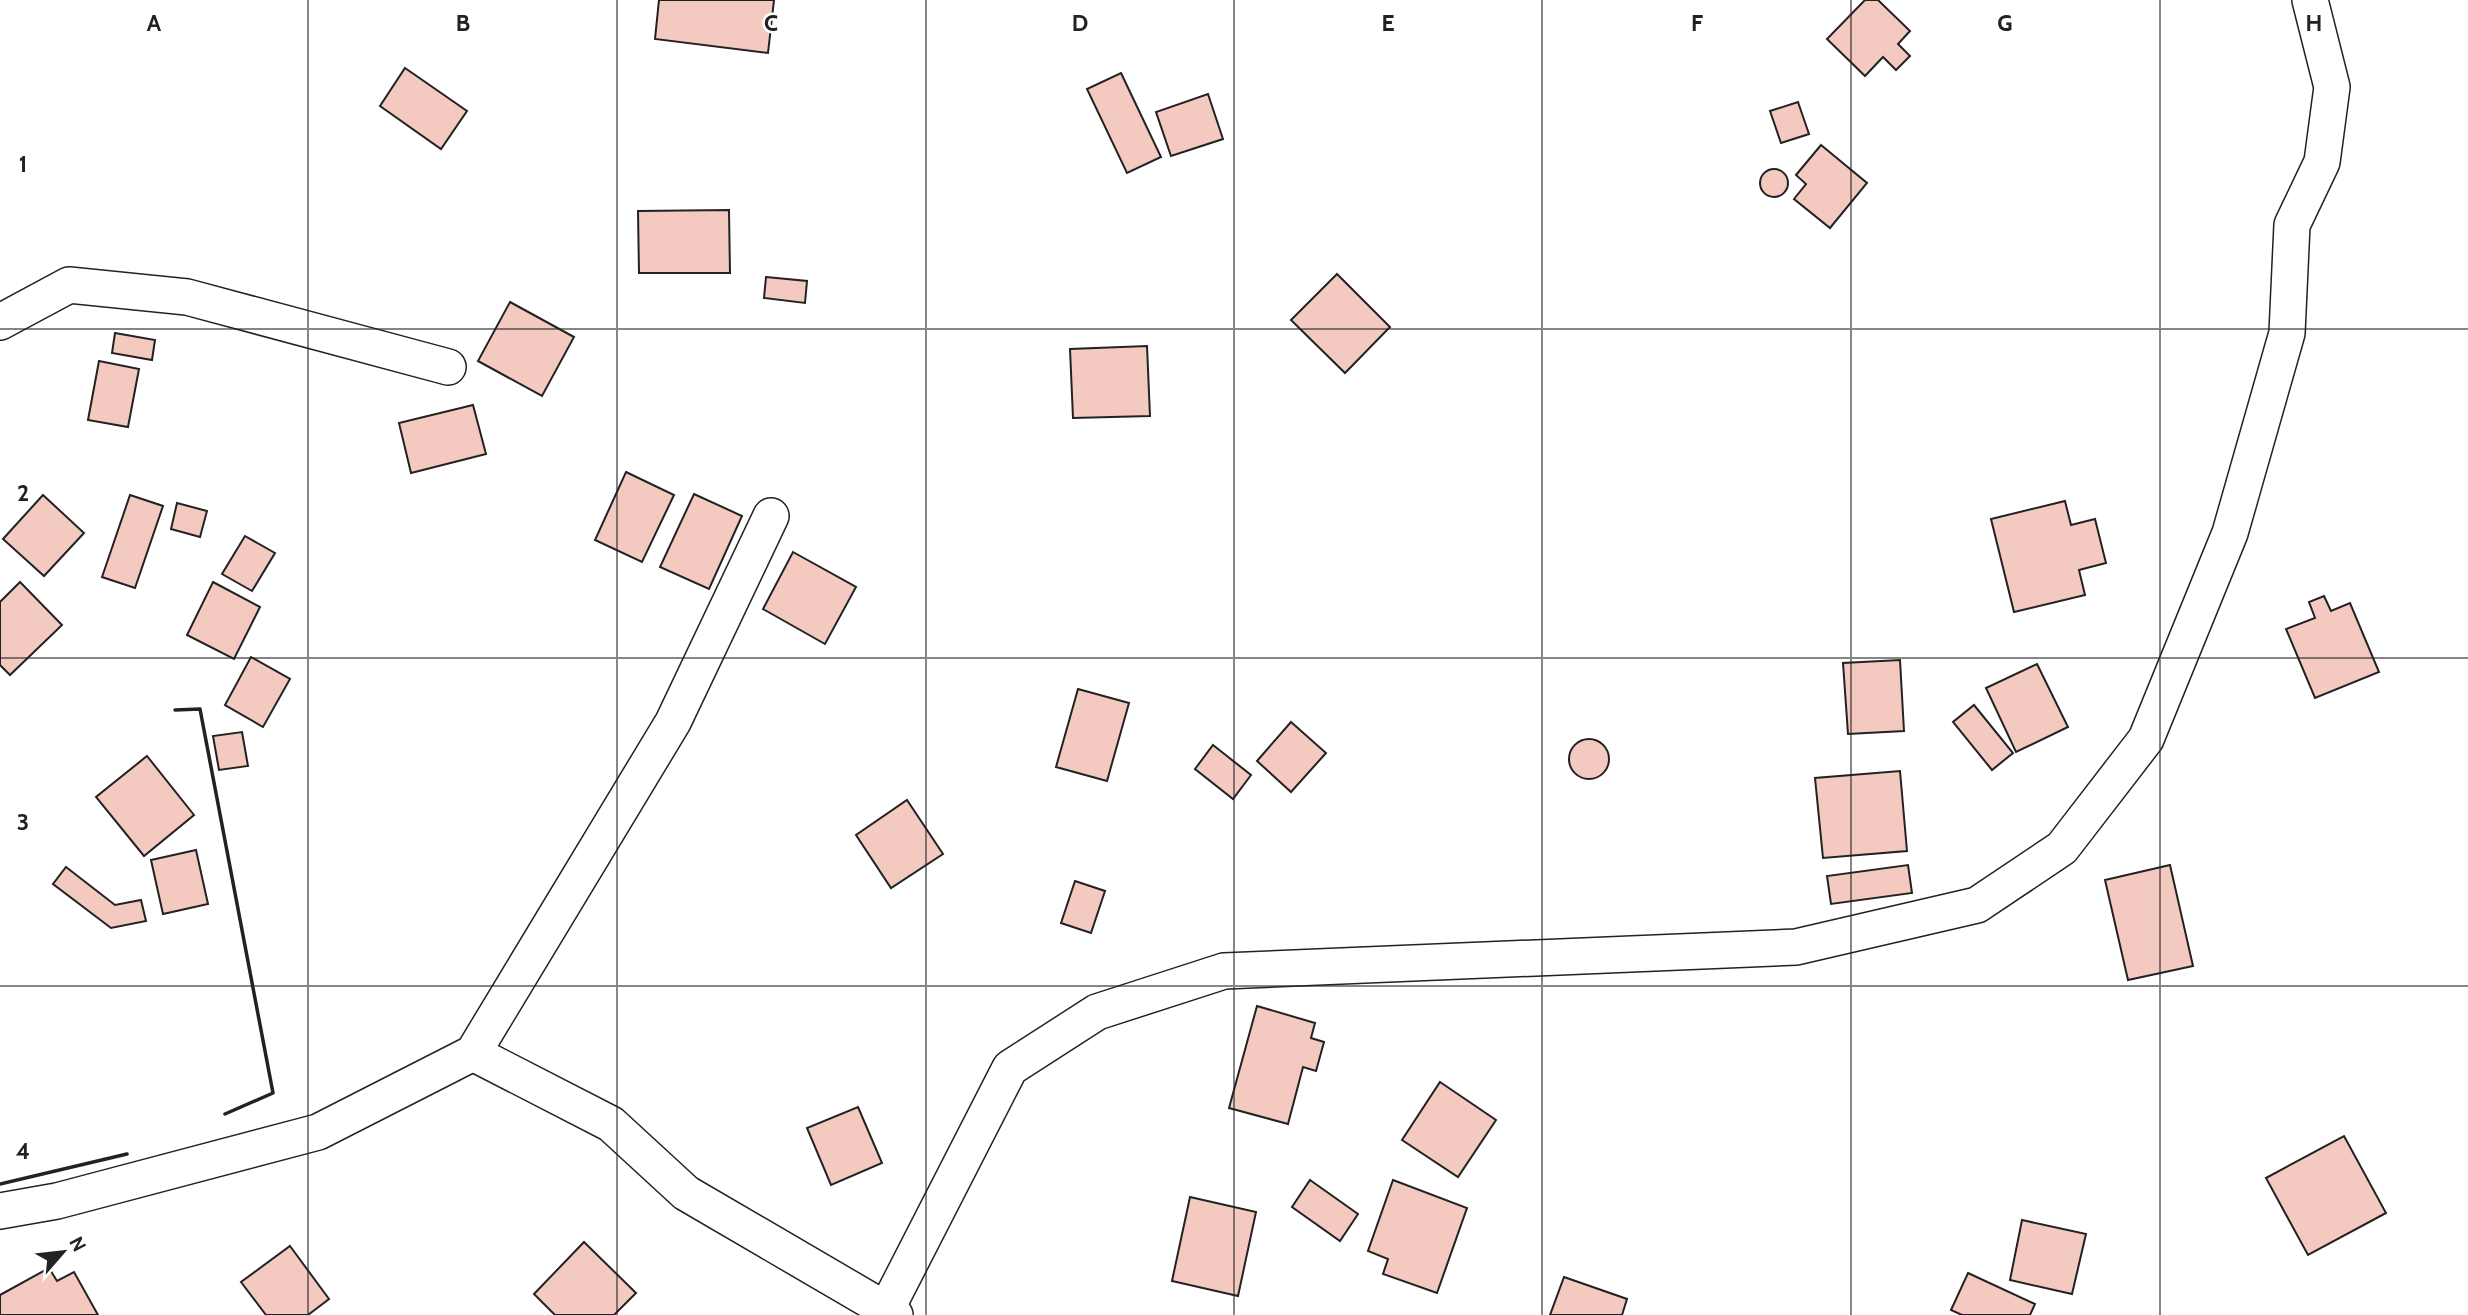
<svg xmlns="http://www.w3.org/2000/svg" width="2468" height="1315" font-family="Cabin,sans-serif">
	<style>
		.building { fill: #f3c9c0; stroke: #222; stroke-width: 2 }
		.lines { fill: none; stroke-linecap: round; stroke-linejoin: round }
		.street-casing { stroke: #222; stroke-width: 38 }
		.street { stroke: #fff; stroke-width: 35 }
		.wall { stroke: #222; stroke-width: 3.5 }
		.grid { fill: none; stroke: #222; stroke-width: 2; stroke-opacity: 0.55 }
		.grid-label { font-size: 23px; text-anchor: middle; font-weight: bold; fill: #222; stroke: #fff; stroke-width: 5; stroke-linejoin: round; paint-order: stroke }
	</style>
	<rect width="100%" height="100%" fill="#fff"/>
	<g class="building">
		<polygon points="659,0 774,0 768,53 655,39"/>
		<polygon points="1865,0 1878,0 1910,31 1898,44 1910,56 1896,70 1883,57 1865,76 1827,39"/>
		<polygon points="405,68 467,111 441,149 380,106"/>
		<polygon points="1121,73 1161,157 1127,173 1087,89"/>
		<polygon points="1208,94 1223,139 1171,156 1156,112"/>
		<polygon points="1798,102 1809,134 1781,143 1770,111"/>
		<polygon points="1821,145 1867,183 1830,228 1794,199 1806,184 1796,175"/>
		<circle cx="1774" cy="183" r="14"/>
		<polygon points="729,210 730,273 639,273 638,211"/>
		<polygon points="1337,274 1390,327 1345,373 1291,320"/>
		<polygon points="766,277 807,281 805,303 764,298"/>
		<polygon points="510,302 574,337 542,396 478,361"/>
		<polygon points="115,333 155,340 152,360 112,353"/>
		<polygon points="1147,346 1150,416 1073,418 1070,349"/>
		<polygon points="99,361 139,369 128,427 88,420"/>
		<polygon points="473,405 486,454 411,473 399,423"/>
		<polygon points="626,472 674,495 642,562 595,540"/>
		<polygon points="694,494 742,516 709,589 660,567"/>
		<polygon points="43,495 84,533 44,576 3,539"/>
		<polygon points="130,495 163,506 135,588 102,577"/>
		<polygon points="2065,501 2071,525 2095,519 2106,563 2079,570 2085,595 2014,612 1991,519"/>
		<polygon points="177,503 207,511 200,537 171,529"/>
		<polygon points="245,536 275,553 252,591 222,574"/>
		<polygon points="793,552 856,587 825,644 763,609"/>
		<polygon points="20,582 62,625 10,675 0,665 0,602"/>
		<polygon points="213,582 260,607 234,659 187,635"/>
		<polygon points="2324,596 2331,611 2350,603 2379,672 2315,698 2286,629 2315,618 2309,602"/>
		<polygon points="251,657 290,679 263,727 225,705"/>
		<polygon points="1900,660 1904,731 1848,734 1843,663"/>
		<polygon points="2037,664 2068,727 2016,752 1986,688"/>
		<polygon points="1078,689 1129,703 1107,781 1056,767"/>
		<polygon points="1974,705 2013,753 1992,770 1953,722"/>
		<polygon points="1291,722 1326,753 1291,792 1257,761"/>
		<polygon points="242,732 248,766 219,770 213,736"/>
		<circle cx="1589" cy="759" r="20"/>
		<polygon points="1213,745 1251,775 1233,799 1195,769"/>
		<polygon points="147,756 194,815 144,856 96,797"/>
		<polygon points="1900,771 1907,851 1823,858 1815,778"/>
		<polygon points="907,800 943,854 891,888 856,835"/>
		<polygon points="196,850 208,904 163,914 151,860"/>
		<polygon points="1908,865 1912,893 1831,904 1827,876"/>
		<polygon points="2170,865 2193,966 2128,980 2105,880"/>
		<polygon points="66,867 115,905 141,900 146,921 111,928 53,884"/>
		<polygon points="1075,881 1105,891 1091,933 1061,923"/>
		<polygon points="1257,1006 1315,1023 1311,1038 1324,1042 1316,1071 1303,1067 1288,1124 1229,1108"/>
		<polygon points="1440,1082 1496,1120 1458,1177 1402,1140"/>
		<polygon points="858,1107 882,1163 831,1185 807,1128"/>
		<polygon points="2344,1136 2386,1213 2308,1255 2266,1178"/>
		<polygon points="1310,1180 1358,1214 1340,1241 1292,1207"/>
		<polygon points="1393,1180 1467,1208 1437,1293 1383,1274 1388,1259 1368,1251"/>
		<polygon points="1190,1197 1256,1212 1238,1296 1172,1281"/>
		<polygon points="2022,1220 2086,1234 2072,1294 2010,1280"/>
		<polygon points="584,1242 636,1293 614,1315 555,1315 534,1294"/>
		<polygon points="290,1246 329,1299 308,1315 266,1315 241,1282"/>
		<polygon points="49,1268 57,1281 74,1272 98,1315 0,1315 0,1295"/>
		<polygon points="1968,1273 2035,1304 2030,1315 1962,1315 1951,1310"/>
		<polygon points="1564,1277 1627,1299 1622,1315 1550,1315"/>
	</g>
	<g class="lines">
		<defs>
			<g id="street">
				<polyline points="0,322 69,285 187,297 448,367"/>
				<polyline points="473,1053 611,1124 686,1193 895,1315"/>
				<polyline points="0,1211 57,1201 318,1132 473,1053 673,722 771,516"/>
				<polyline points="886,1310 1010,1068 1097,1012 1224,971 1796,947 1977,905 2062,848 2146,739 2230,533 2287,333 2292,225 2322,162 2332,87 2310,0"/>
			</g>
		</defs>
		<use href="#street" class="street-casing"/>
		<use href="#street" class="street"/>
		<g class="wall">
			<polyline points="175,710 200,709 273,1093 225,1114"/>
			<polyline points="0,1184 127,1154"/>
		</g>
	</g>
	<path class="grid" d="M 308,0 L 308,1315M 617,0 L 617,1315M 926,0 L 926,1315M 1234,0 L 1234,1315M 1542,0 L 1542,1315M 1851,0 L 1851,1315M 2160,0 L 2160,1315M 0,329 L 2468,329M 0,658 L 2468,658M 0,986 L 2468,986"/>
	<g class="grid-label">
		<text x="154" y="31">A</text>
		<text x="463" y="31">B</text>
		<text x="771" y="31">C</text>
		<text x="1080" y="31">D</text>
		<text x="1388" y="31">E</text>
		<text x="1697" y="31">F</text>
		<text x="2005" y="31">G</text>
		<text x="2314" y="31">H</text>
		<text x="23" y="172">1</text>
		<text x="23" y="501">2</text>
		<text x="23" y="830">3</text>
		<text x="23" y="1159">4</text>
	</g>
	<g transform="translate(63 1252) rotate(62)" stroke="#ffffff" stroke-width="5" paint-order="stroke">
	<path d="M0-5L12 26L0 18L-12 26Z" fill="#222222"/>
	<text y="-10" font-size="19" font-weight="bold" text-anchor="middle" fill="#222222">N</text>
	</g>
</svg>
